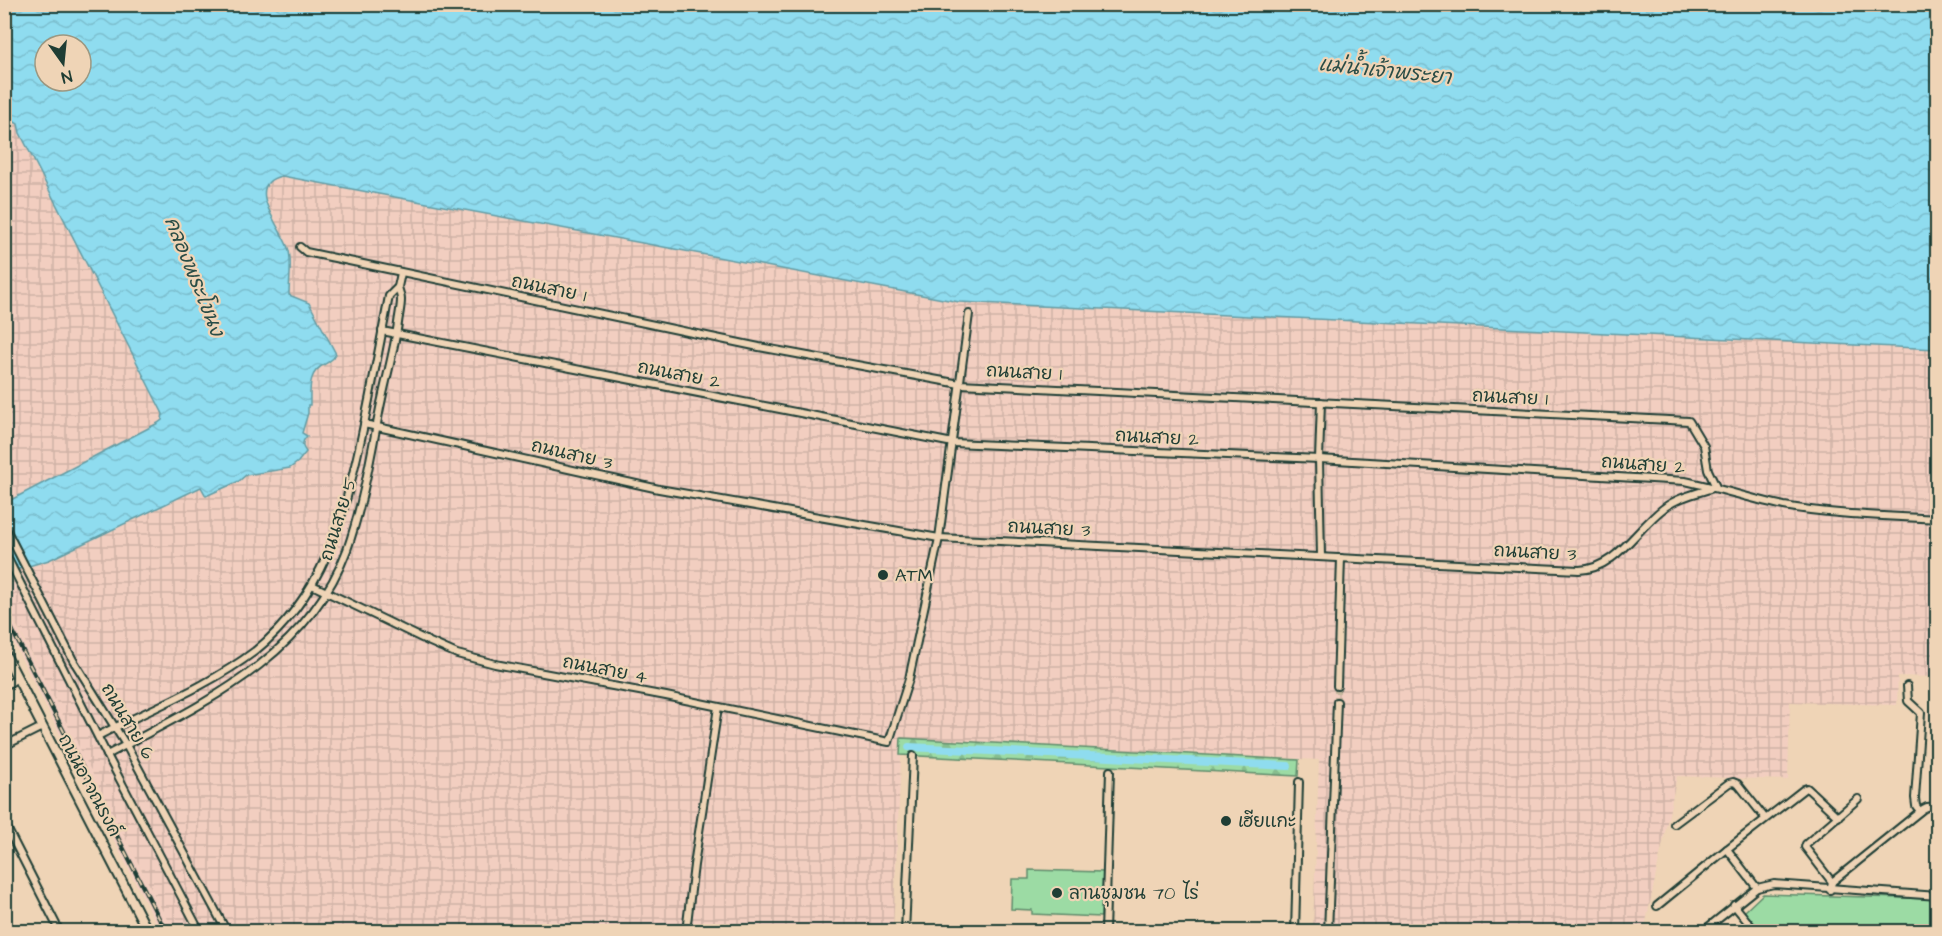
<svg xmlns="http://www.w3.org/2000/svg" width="1942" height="936" font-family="'Architects Daughter','Playpen Sans Thai',sans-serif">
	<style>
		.built { fill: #f2cec0 }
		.industrial { fill: url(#industrial-grid) }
		.forest { fill: url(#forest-firs); stroke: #5e8c6c; stroke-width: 1.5 }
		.park { fill: #9cdba4; stroke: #5e8c6c; stroke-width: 1.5 }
		.water { fill: url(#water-waves); stroke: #629ca4; stroke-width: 1.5; fill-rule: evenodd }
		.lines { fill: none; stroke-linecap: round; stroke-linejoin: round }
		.canal { stroke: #8fdcef; stroke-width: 8 }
		.minor-tunnel { stroke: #c5b69c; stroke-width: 6; stroke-dasharray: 6 3; stroke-linecap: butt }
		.minor-casing { stroke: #1f3d34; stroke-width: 10 }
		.tertiary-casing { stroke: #1f3d34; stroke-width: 12 }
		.minor { stroke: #efd4b6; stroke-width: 6 }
		.tertiary { stroke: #efd4b6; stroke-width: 8 }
		.rail-casing { stroke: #1f3d34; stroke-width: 4.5 }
		.rail { stroke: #efd4b6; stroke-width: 2; stroke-dasharray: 7; stroke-linecap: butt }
		.poi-dot { fill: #1f3d34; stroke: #efd4b6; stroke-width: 2 }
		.labels { text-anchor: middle; stroke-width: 4.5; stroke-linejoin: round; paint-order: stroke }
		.street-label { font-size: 18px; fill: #1f3d34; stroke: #efd4b6 }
		.poi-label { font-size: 18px; fill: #1f3d34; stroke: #efd4b6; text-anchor: start }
		.water-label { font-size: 20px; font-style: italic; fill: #2a4d47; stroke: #efd4b6 }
	</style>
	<defs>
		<pattern id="industrial-grid" width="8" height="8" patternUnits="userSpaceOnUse" patternTransform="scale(1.5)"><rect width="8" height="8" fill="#f2cec0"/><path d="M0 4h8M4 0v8" fill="none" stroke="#cfb2a6"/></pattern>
		<pattern id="forest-firs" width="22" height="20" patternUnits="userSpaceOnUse" patternTransform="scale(1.5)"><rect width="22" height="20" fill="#9cdba4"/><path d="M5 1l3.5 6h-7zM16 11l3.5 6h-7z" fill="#86bd8e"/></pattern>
		<pattern id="water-waves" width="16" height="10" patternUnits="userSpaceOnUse" patternTransform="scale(1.5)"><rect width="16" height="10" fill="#8fdcef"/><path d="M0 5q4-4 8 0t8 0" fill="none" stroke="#7bbece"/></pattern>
	</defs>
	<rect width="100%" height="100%" fill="#efd4b6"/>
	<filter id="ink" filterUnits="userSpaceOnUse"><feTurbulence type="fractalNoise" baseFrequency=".0167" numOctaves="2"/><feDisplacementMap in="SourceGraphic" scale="12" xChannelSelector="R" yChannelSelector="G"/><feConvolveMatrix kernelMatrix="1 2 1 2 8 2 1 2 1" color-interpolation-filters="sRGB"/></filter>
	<g filter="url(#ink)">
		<polygon class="built" points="4,602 64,717 173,931 160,931 5,626"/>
		<g class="industrial">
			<polygon points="5,116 18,124 20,133 163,414 162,420 158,423 5,503"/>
			<polygon points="282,176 959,302 1937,349 1937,677 1898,676 1897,705 1790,702 1788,780 1677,776 1644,931 1313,931 1319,760 902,738 893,931 173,931 5,602 5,573 49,560 201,487 206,495 239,481 246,475 290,468 303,448 302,443 307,436 302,433 308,413 308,405 310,404 310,381 316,370 332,361 289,295 289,251 265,199 264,188 267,183 275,177"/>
		</g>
		<polygon class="forest" points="901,738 1299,760 1298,776 900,755"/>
		<g class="park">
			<polygon points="1029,870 1103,872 1101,917 1032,914 1032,910 1011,909 1012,879 1029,879"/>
			<polygon points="1763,894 1937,899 1937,931 1759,931 1743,913"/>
		</g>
		<path class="water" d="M 5,5 L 1937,5 L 1937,349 L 959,302 L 282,176 C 241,184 284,230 289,251 C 292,264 289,281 289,295 L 309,303 L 336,354 C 333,360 331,360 325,364 C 308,372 310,388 310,405 L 308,405 L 308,413 L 302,433 L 307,436 C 302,441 301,446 306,452 L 298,462 L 290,468 L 246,475 L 239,481 L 206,496 L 201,487 L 49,560 L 5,573 L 5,503 L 158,423 L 162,420 L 163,414 L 20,133 L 18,124 L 5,116 ZM 45,45 L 81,45 L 81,81 L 45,81 Z"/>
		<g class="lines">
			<polyline class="canal" points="909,747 1288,766"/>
			<polyline class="minor-tunnel" points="1337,702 1337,686"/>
			<defs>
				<g id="minor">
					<path d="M 300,247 L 306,252 L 759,347 L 960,384 L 1689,421 L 1704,446 L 1708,470 L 1716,487 C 1698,493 1678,497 1664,508 C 1636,529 1616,569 1579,570 L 939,538 L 659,489 L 364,424"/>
					<path d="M 382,331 L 953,443 L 1319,459 L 1685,481 C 1719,488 1751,499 1784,506 C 1834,515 1887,516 1938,519"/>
					<polyline points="1321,402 1319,459 1321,557"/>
					<polyline points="4,525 73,660 126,745 227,932"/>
					<polyline points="4,551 107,755 200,932"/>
					<polyline points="312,585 430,642 457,654 495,664 666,696 889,742 909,679 939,538 969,314"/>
					<polyline points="1337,686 1341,558"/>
					<polyline points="1907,686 1908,701 1921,713 1915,798 1916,806 1920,811"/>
					<polyline points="4,687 17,678"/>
					<path d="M 98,736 C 150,709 208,687 255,651 C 323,596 343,521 361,439 C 371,392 380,344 389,296 L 398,287 L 401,273"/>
					<polyline points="4,746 42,727"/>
					<path d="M 107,755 C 202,704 307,658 347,550 C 363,504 371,455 380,408 C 386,379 394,351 398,323 C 399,315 401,307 401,300 C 401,296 399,291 398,287"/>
					<polyline points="4,822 60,932"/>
					<polyline points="1674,824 1729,783 1733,782 1738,784 1765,818"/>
					<polyline points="1727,849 1804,789 1807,788 1838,817"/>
					<polyline points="1832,882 1805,847 1806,844 1858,799"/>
					<polyline points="1830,890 1832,882 1923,809 1927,807 1938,806"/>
					<polyline points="1734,905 1756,932"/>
					<polyline points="1657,906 1727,849 1757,888"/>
					<polyline points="686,932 694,865 718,707"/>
					<polyline points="905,932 913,756"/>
					<polyline points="1105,932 1110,771"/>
					<polyline points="1295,932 1299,782"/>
					<polyline points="1328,932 1337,702"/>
					<polyline points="1702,932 1757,888 1774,884 1938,896"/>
				</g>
				<polyline id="tertiary" points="4,652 148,932"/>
			</defs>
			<use href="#minor" class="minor-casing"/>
			<use href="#tertiary" class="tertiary-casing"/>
			<use href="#minor" class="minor"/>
			<use href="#tertiary" class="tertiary"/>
			<defs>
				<polyline id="rail" points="4,614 166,932"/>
			</defs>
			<use href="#rail" class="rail-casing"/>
			<use href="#rail" class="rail"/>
		</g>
	</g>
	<g class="poi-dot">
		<circle cx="883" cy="575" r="6"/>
		<circle cx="1226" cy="821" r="6"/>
		<circle cx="1057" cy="893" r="6"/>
	</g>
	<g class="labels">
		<g class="street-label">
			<text transform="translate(549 288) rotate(12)" y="6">ถนนสาย 1</text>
			<text transform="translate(1024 372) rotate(3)" y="6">ถนนสาย 1</text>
			<text transform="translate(679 374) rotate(11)" y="6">ถนนสาย 2</text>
			<text transform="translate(1510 397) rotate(3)" y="6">ถนนสาย 1</text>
			<text transform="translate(1157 437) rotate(3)" y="6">ถนนสาย 2</text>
			<text transform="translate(572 454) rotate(13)" y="6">ถนนสาย 3</text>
			<text transform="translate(1643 464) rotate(4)" y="6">ถนนสาย 2</text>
			<text transform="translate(338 519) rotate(-73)" y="6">ถนนสาย 5</text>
			<text transform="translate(1049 528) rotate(3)" y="6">ถนนสาย 3</text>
			<text transform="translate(1535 552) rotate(3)" y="6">ถนนสาย 3</text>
			<text transform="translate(605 669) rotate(11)" y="6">ถนนสาย 4</text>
			<text transform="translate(128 721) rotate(59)" y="6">ถนนสาย 6</text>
			<text transform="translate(90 785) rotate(62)" y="6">ถนนอาจณรงค์</text>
		</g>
		<g class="poi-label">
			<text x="895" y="581">ATM</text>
			<text x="1238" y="827">เฮียแกะ</text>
			<text x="1069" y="899">ลานชุมชน 70 ไร่</text>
		</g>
		<g class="water-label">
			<text transform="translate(1385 70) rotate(6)" y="7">แม่น้ำเจ้าพระยา</text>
			<text transform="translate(195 276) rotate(68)" y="7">คลองพระโขนง</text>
		</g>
	</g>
	<rect width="1942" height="936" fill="none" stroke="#efd4b6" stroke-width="24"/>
	<rect x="12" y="12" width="1918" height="912" fill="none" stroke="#1f3d34" stroke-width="2" filter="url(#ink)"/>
	<g transform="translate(63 63) rotate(165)"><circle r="28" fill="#efd4b6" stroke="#9c9882" stroke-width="1.5"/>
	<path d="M0-4.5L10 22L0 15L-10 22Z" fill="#1f3d34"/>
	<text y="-9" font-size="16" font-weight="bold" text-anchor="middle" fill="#1f3d34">N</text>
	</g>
</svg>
